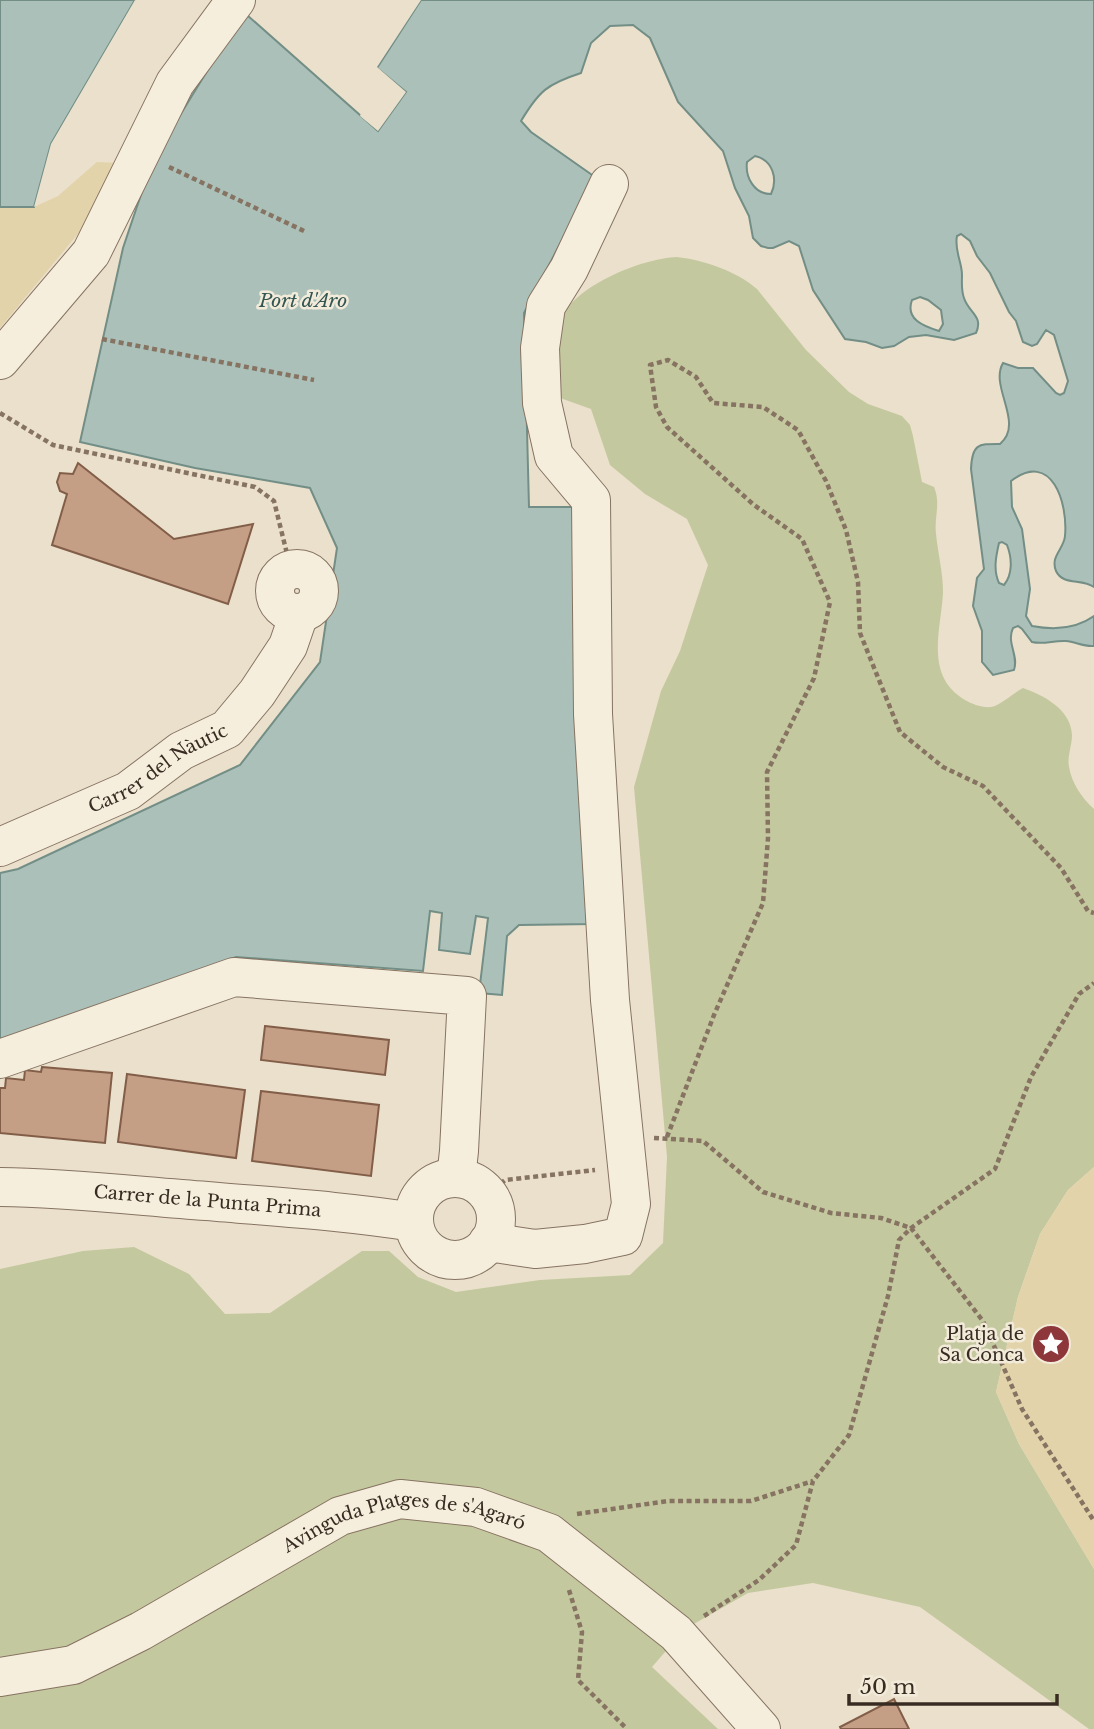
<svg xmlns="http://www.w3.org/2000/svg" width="1094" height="1729" font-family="'Libre Baskerville',serif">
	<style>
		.green { fill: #c4c89f }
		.sand { fill: #e3d3ab }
		.water { fill: #abc0b9; stroke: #728e86; stroke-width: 2; fill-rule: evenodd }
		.pier { fill: #eae0cb }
		.building { fill: #c49e85; stroke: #825e49; stroke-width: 2 }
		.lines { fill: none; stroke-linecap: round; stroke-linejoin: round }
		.minor-casing { stroke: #867361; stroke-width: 40 }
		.path { stroke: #867361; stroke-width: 4.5; stroke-dasharray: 5 3.5; stroke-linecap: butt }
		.minor { stroke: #f6eedd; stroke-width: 38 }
		.labels { text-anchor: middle; stroke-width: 5; stroke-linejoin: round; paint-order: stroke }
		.street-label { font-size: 18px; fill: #382c22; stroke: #f3ebda }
		.poi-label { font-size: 18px; fill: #382c22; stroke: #f3ebda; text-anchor: end }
		.water-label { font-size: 19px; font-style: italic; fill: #335653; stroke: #f3ebda }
	</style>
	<rect width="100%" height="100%" fill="#eae0cb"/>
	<path class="green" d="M 677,257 C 704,260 736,271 757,289 L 806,350 L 849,392 L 868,404 L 902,416 L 910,425 L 913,436 L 922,482 L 934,487 C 941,503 934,517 936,534 C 938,554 943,572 943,593 C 941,630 924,676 965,700 C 972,704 982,708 991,707 C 1001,705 1013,693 1023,688 C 1043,695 1071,709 1072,735 C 1072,746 1067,756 1069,767 C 1072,784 1082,798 1094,809 L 1094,1167 L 1068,1190 L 1040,1234 L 1018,1297 L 996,1392 L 1019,1444 L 1094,1569 L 1094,1729 L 1089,1729 L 920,1607 L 813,1583 L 748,1593 L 685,1629 L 652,1667 L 718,1729 L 0,1729 L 0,1269 L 83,1251 L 134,1247 L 189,1274 L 225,1314 L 270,1313 L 362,1251 L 389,1251 L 418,1277 L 456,1292 L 540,1280 L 630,1275 L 663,1243 L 667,1157 L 634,787 L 661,691 L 680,651 L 708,565 L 687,519 L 645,494 L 610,465 L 591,409 L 563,399 L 554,391 C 555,370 554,345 559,325 C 568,287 643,258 677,257 Z"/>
	<g class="sand">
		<polygon points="97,162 118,163 96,212 0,328 0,207 34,207 58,196"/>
		<polygon points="1094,1167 1094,1569 1019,1444 996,1392 1018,1297 1040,1234 1068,1190"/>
	</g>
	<g class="water">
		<polygon points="0,0 135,0 51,144 34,207 0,207"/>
		<path d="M 421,0 L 1094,0 L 1094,587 C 1082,578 1063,586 1056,571 C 1050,556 1064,549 1065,536 C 1068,503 1052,450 1011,481 L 1012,507 L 1022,529 L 1030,589 L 1026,616 L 1032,626 C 1053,630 1076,629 1094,616 L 1094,646 C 1084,647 1076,642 1066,641 C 1054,640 1044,645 1032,642 L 1022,629 L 1018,626 L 1013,628 C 1006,643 1019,655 1014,670 L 993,675 L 982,662 L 982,631 L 973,606 L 977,578 L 984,569 L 971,469 C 972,443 979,444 1000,444 C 1025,423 989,387 1003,363 L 1018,368 L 1033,368 L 1056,393 L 1060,395 L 1064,393 L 1068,381 L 1054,335 L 1046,330 L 1037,344 L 1032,346 L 1023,342 L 1016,321 L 1009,312 L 990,273 L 977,256 L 970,241 L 961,234 L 957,236 C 954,250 962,262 962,275 C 962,283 961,290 964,298 C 968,312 984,316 976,333 L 954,340 L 926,335 L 909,337 L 894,346 L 882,348 L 866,342 L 845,339 L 813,290 L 799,246 L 789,241 L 773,248 L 768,248 L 761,246 L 753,238 L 749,216 L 735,188 L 723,151 L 678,102 L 650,38 L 633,25 L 610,26 L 591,43 L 581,73 C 547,84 539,91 521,121 L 531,132 L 595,177 L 524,313 L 529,507 L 577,507 L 592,924 L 519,925 L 507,936 L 502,995 L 479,993 L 488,918 L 476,916 L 470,954 L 439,950 L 442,913 L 430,911 L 423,971 L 236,957 L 87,1016 L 0,1041 L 0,873 L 18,869 L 240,765 L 320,662 L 337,548 L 310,488 L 195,468 L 80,442 L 123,248 L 153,159 L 209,68 L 247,15 L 378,131 L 406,92 L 377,68 ZM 755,156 C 773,160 778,179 771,194 C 754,194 745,177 747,162 ZM 920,297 L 928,300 L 941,310 L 943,324 L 939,331 C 923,326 905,319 912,300 ZM 1002,542 L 1007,545 C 1012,558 1013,574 1004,585 L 999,583 C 993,570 996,556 999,543 Z"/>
	</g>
	<g class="pier">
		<polygon points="135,0 138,1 54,145 38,205 34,207 51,144"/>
		<polygon points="417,0 421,0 377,67 406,92 378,131 360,116 361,113 377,126 401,93 375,70 374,67"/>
	</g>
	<g class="building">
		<polygon points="78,463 174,539 253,524 228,604 52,545 67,494 60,491 57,482 60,473 73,474"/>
		<polygon points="265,1026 389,1040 385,1075 261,1060"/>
		<polygon points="42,1067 112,1073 105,1143 0,1133 0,1088 5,1088 6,1078 24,1080 25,1070 41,1072"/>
		<polygon points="127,1074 245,1090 236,1158 118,1142"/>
		<polygon points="261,1091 379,1105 371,1176 252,1161"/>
		<polygon points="894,1699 909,1729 841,1729 840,1727"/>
	</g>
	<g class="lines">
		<defs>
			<g id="minor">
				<polyline points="0,360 91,253 175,83 236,0"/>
				<circle cx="297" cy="591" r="22"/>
				<path id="s1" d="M 0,847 L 128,791 L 181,751 L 227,729 L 257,693 L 288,646 L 299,614"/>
				<polyline points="0,1059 234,977 467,996 459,1151 456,1178"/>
				<circle cx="455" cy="1219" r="41"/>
				<path id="s2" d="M 0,1187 C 69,1188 138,1196 207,1201 C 276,1207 345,1211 414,1222"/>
				<polyline points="488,1242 535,1249 585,1244 623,1236 631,1204 610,1000 593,714 591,500 554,456 542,403 540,348 546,306 569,269 609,184"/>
				<path id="s3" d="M 0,1677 L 73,1665 L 141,1631 L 340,1516 L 400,1499 L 476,1507 L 549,1533 L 676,1633 L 761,1729"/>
			</g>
		</defs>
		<use href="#minor" class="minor-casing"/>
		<g class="path">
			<polyline points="169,167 304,231"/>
			<polyline points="102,339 314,380"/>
			<polyline points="0,413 53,445 255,487 274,501 291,570"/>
			<polyline points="667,1137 714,1015 763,903 768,838 767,772 814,678 830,602 802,539 754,505 667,427 656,407 650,365 668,360 696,377 713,403 763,407 798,430 826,481 846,530 858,582 860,633 900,732 943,767 983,786 1061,868 1088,911 1094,913"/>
			<polyline points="654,1138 703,1141 763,1192 831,1213 881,1218 911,1228 983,1321 1022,1409 1094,1521"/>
			<polyline points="488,1195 505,1180 595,1170"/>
			<polyline points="577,1514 668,1501 751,1501 813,1481"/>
			<polyline points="569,1590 582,1632 578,1680 627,1729"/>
			<polyline points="704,1616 759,1580 796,1545 813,1481 849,1435 888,1296 899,1240 911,1228 995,1169 1031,1077 1079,994 1094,983"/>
		</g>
		<use href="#minor" class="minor"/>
	</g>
	<defs>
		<symbol id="sight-disc" viewBox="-11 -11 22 22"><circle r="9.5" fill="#8e373a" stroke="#f3ebda"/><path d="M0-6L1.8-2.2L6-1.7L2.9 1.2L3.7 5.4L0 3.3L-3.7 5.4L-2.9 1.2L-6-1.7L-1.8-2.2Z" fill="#fff"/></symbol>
	</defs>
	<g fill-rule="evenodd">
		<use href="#sight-disc" x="1029" y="1322" width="44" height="44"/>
	</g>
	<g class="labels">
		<g class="street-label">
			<text dy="6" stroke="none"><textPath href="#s1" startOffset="177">Carrer del Nàutic</textPath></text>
			<text dy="6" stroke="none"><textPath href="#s2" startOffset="208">Carrer de la Punta Prima</textPath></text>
			<text dy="6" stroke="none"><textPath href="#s3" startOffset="443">Avinguda Platges de s'Agaró</textPath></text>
		</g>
		<g class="poi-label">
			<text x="1024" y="1340">Platja de<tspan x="1024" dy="21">Sa Conca</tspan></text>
		</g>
		<g class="water-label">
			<text x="303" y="307">Port d'Aro</text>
		</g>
	</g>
	<path d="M849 1694v10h208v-10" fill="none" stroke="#382c22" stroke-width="3.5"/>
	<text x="860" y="1694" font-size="21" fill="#382c22" stroke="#f3ebda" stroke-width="5" paint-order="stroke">50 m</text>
</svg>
